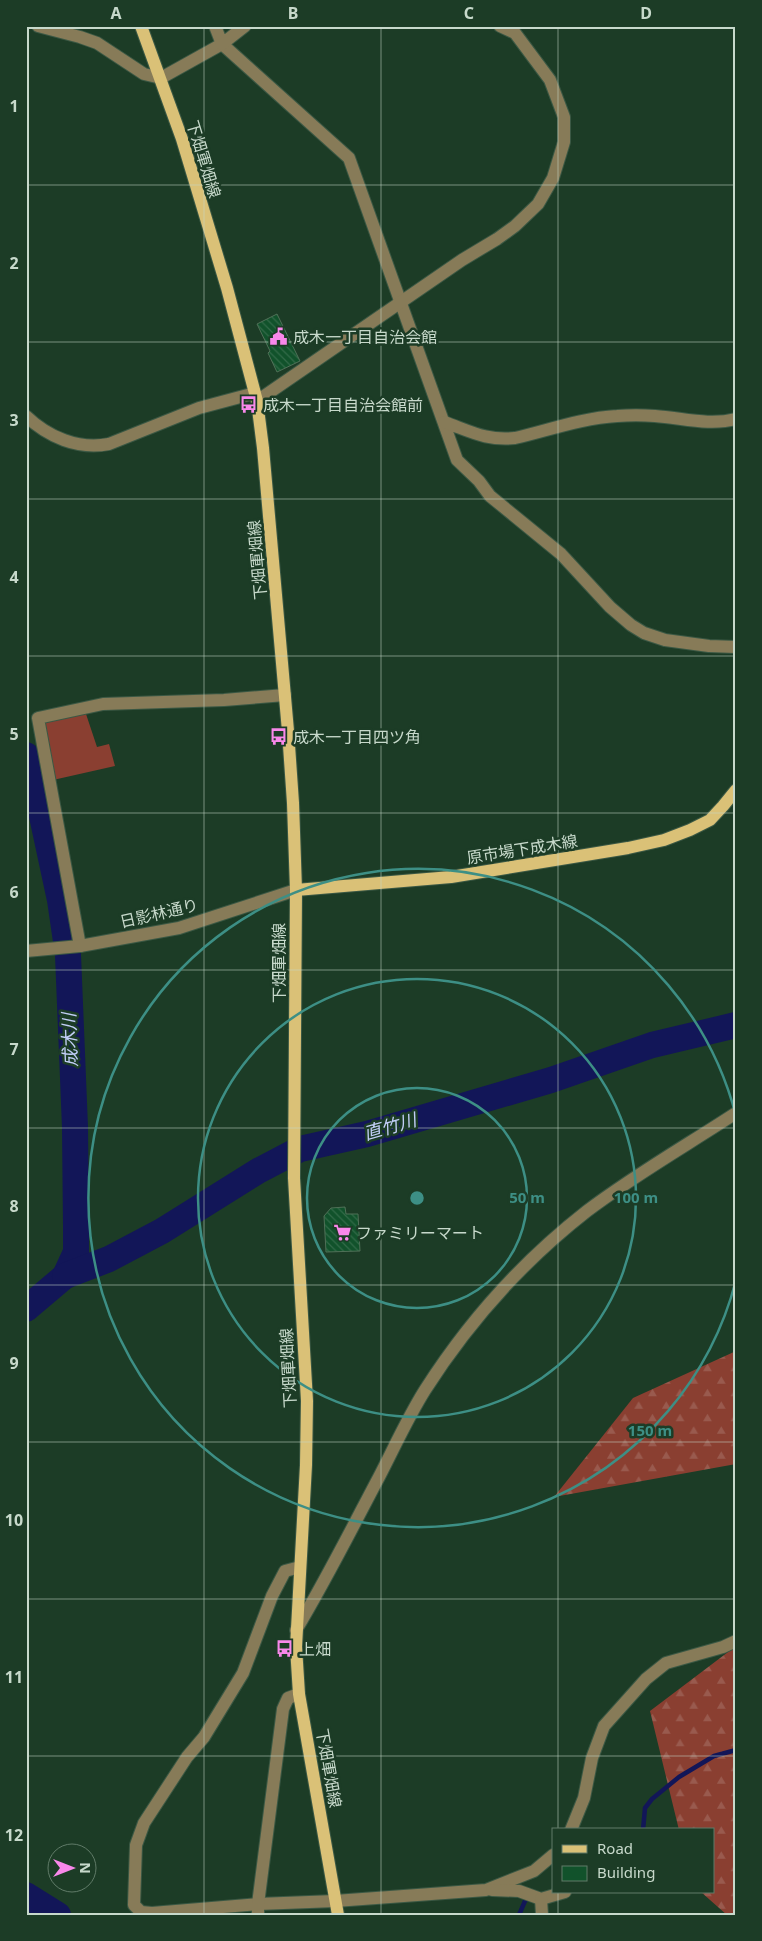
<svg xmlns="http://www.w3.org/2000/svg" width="762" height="1941" font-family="'Noto Sans','Noto Sans JP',sans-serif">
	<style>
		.green { fill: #8a3f31 }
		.forest { fill: url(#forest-firs) }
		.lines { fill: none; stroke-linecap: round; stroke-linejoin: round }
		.stream { stroke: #121658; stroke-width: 4.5 }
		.river { stroke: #121658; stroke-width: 26 }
		.building { fill: url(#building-back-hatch); stroke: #4f7057 }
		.minor-casing { stroke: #3b5844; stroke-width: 14 }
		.major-casing { stroke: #3b5844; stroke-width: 14 }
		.minor { stroke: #877b58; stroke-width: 12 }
		.major { stroke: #dac177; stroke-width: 12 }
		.grid { fill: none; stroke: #c7d9cb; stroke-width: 1; stroke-opacity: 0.55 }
		.ring { fill: none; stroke: #3d8f85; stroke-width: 2.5 }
		.labels { text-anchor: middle; stroke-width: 5; stroke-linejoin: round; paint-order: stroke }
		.street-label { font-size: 16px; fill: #c7d9cb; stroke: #1c3c26 }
		.poi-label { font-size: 16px; fill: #c7d9cb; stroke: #1c3c26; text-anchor: start }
		.water-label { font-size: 18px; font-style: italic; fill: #c2cef7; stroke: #1c3c26 }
		.centre { fill: #3d8f85; stroke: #1c3c26; stroke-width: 2.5 }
		.ring-label { font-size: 15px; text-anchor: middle; font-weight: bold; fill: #3d8f85; stroke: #1c3c26; stroke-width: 5; stroke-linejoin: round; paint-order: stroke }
		.neatline { fill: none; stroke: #c7d9cb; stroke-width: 2 }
		.grid-label { font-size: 16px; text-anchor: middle; font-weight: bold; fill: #c7d9cb }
	</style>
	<defs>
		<pattern id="forest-firs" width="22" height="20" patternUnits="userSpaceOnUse" patternTransform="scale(1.25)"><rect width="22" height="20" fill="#8a3f31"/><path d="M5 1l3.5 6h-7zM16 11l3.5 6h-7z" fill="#995a4e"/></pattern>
		<pattern id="building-back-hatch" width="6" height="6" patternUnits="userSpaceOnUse" patternTransform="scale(1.25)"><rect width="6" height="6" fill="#11522b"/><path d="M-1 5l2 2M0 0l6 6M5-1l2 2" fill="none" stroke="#326a48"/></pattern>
	</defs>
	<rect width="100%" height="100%" fill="#1c3c26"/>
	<polygon class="green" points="85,711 97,747 109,744 115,766 53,780 43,723"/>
	<g class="forest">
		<polygon points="736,1351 736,1464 554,1497 633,1398"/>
		<polygon points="736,1646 736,1915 727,1915 701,1892 713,1892 713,1830 679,1830 650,1711"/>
	</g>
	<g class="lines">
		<g class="stream">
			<polyline points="643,1830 645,1808 652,1799 679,1777 714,1756 736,1750"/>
			<polyline points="519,1915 525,1901 531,1896"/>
		</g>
		<g class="river">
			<polyline points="26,755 42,816 60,900 68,955 75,1127 76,1226 76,1252 65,1276 26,1309"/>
			<polyline points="65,1276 109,1259 162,1231 258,1171 300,1149 367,1134 551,1080 652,1045 736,1025"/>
			<polyline points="26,1895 58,1915"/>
		</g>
	</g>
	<g class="building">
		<polygon points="277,314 300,361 277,372 268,353 270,351 257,324"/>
		<polygon points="345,1207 346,1214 358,1214 360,1251 326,1252 324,1216 331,1208"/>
	</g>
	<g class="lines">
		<defs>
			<g id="minor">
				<polyline points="38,26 80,37 97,43 144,74 161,78 222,44 349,158 457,460 479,481 490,496 561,554 610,607 631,625 644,633 665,640 709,646 736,647"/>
				<polyline points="215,26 222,44 245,26"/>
				<polyline points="257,401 462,260 497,239 515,226 538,204 553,178 564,142 564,117 550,80 515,33 500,26"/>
				<path d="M 26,416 C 48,437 78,450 109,444 L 199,408 L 255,393"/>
				<path d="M 444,422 C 470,431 486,441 515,438 C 549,430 582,418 617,416 C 629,415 643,415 655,416 C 683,418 709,426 736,419"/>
				<polyline points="80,946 38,718 103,704 224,700 285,695"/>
				<polyline points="26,951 80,946 179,928 296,890"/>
				<polyline points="300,1567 285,1571 272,1596 243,1673 204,1737 187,1757 144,1823 136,1845 134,1905 141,1912 152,1913 258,1904 335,1901 486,1890 534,1871 553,1855"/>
				<path d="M 296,1630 C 326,1580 352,1528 379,1477 C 394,1448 408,1417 425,1390 C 469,1321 523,1261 587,1211 C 633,1176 687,1145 736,1113"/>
				<polyline points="571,1830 584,1798 592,1758 604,1726 646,1679 666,1663 723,1647 736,1641"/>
				<polyline points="492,1890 519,1891 541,1899 565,1892"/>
				<polyline points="541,1899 542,1915"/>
				<polyline points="258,1915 258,1904 283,1709 288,1698 299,1694"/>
			</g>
			<g id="major">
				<polyline points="141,26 182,139 227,288 257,401 263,448 288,731 293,803 296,890 294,1178 307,1401 306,1465 296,1647 299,1694 338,1915"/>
				<polyline points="296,890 451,877 628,848 664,840 690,830 710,820 723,806 736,790"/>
			</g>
		</defs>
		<use href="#minor" class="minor-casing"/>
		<use href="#major" class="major-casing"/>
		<use href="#minor" class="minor"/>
		<use href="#major" class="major"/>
	</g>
	<path class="grid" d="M 204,26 L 204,1915M 381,26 L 381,1915M 558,26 L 558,1830M 26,185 L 736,185M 26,342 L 736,342M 26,499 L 736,499M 26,656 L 736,656M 26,813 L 736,813M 26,970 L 736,970M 26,1128 L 736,1128M 26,1285 L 736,1285M 26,1442 L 736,1442M 26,1599 L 736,1599M 26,1756 L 736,1756M 558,1892 L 558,1915"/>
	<g class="ring">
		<circle cx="417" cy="1198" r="110"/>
		<circle cx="417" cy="1198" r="219"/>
		<path d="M736 1280A329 329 0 1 1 736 1116"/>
	</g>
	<defs>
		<symbol id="civic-bare" viewBox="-9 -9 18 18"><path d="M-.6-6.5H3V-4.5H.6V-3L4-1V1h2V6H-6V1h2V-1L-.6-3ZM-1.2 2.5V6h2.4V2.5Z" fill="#f888ea" stroke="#1c3c26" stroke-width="2.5" paint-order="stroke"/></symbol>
		<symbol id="bus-bare" viewBox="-9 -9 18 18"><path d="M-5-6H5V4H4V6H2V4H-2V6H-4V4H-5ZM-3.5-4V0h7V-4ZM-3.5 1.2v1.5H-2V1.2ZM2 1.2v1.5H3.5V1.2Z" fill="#f888ea" stroke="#1c3c26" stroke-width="2.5" paint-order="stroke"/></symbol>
		<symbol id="supermarket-bare" viewBox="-9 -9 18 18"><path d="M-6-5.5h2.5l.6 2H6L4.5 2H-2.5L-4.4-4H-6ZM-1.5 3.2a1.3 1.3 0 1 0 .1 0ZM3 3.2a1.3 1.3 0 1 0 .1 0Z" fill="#f888ea" stroke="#1c3c26" stroke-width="2.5" paint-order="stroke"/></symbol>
	</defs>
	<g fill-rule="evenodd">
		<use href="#civic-bare" x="266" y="324" width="25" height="25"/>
		<use href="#bus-bare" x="236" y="392" width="25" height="25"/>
		<use href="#bus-bare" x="266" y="724" width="25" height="25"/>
		<use href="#supermarket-bare" x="330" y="1220" width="25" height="25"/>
		<use href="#bus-bare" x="272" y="1636" width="25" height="25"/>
	</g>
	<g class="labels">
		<g class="street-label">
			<text transform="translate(204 159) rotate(73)" y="6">下畑軍畑線</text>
			<text transform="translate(257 560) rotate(-95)" y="6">下畑軍畑線</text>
			<text transform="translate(522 849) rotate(-9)" y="6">原市場下成木線</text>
			<text transform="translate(159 913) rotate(-13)" y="6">日影林通り</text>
			<text transform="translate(279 963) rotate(-90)" y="6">下畑軍畑線</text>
			<text transform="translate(288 1368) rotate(-93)" y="6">下畑軍畑線</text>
			<text transform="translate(329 1768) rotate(80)" y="6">下畑軍畑線</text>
		</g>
		<g class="poi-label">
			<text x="293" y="343">成木一丁目自治会館</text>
			<text x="263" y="411">成木一丁目自治会館前</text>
			<text x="293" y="743">成木一丁目四ツ角</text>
			<text x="356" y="1239">ファミリーマート</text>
			<text x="299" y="1655">上畑</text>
		</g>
		<g class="water-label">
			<text transform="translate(70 1040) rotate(-92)" y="6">成木川</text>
			<text transform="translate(390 1127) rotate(-16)" y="6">直竹川</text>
		</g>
	</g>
	<circle cx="417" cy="1198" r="8" class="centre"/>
	<g class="ring-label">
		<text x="527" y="1203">50 m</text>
		<text x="636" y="1203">100 m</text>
		<text x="650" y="1436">150 m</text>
	</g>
	<rect width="762" height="1941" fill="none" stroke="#1c3c26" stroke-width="55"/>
	<rect x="552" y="1828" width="162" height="65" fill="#1c3c26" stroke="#607b68"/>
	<rect x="562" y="1845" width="25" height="8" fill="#dac177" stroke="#607b68"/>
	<text x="597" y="1854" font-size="15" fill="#c7d9cb">Road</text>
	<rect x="562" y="1866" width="25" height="15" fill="#11522b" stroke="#607b68"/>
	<text x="597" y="1878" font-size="15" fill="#c7d9cb">Building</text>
	<g transform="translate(72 1868) rotate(90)"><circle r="24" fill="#1c3c26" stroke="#607b68"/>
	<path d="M0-4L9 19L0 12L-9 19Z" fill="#f888ea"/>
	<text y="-8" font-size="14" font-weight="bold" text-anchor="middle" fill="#c7d9cb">N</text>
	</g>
	<rect x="28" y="28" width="706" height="1886" class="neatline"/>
	<g class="grid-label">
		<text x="116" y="19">A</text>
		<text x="293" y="19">B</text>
		<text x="469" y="19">C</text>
		<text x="646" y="19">D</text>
		<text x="14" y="112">1</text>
		<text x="14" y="269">2</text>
		<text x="14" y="426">3</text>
		<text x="14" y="583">4</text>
		<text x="14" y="740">5</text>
		<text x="14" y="898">6</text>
		<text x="14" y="1055">7</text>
		<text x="14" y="1212">8</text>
		<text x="14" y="1369">9</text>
		<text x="14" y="1526">10</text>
		<text x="14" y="1683">11</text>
		<text x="14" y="1841">12</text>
	</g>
</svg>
